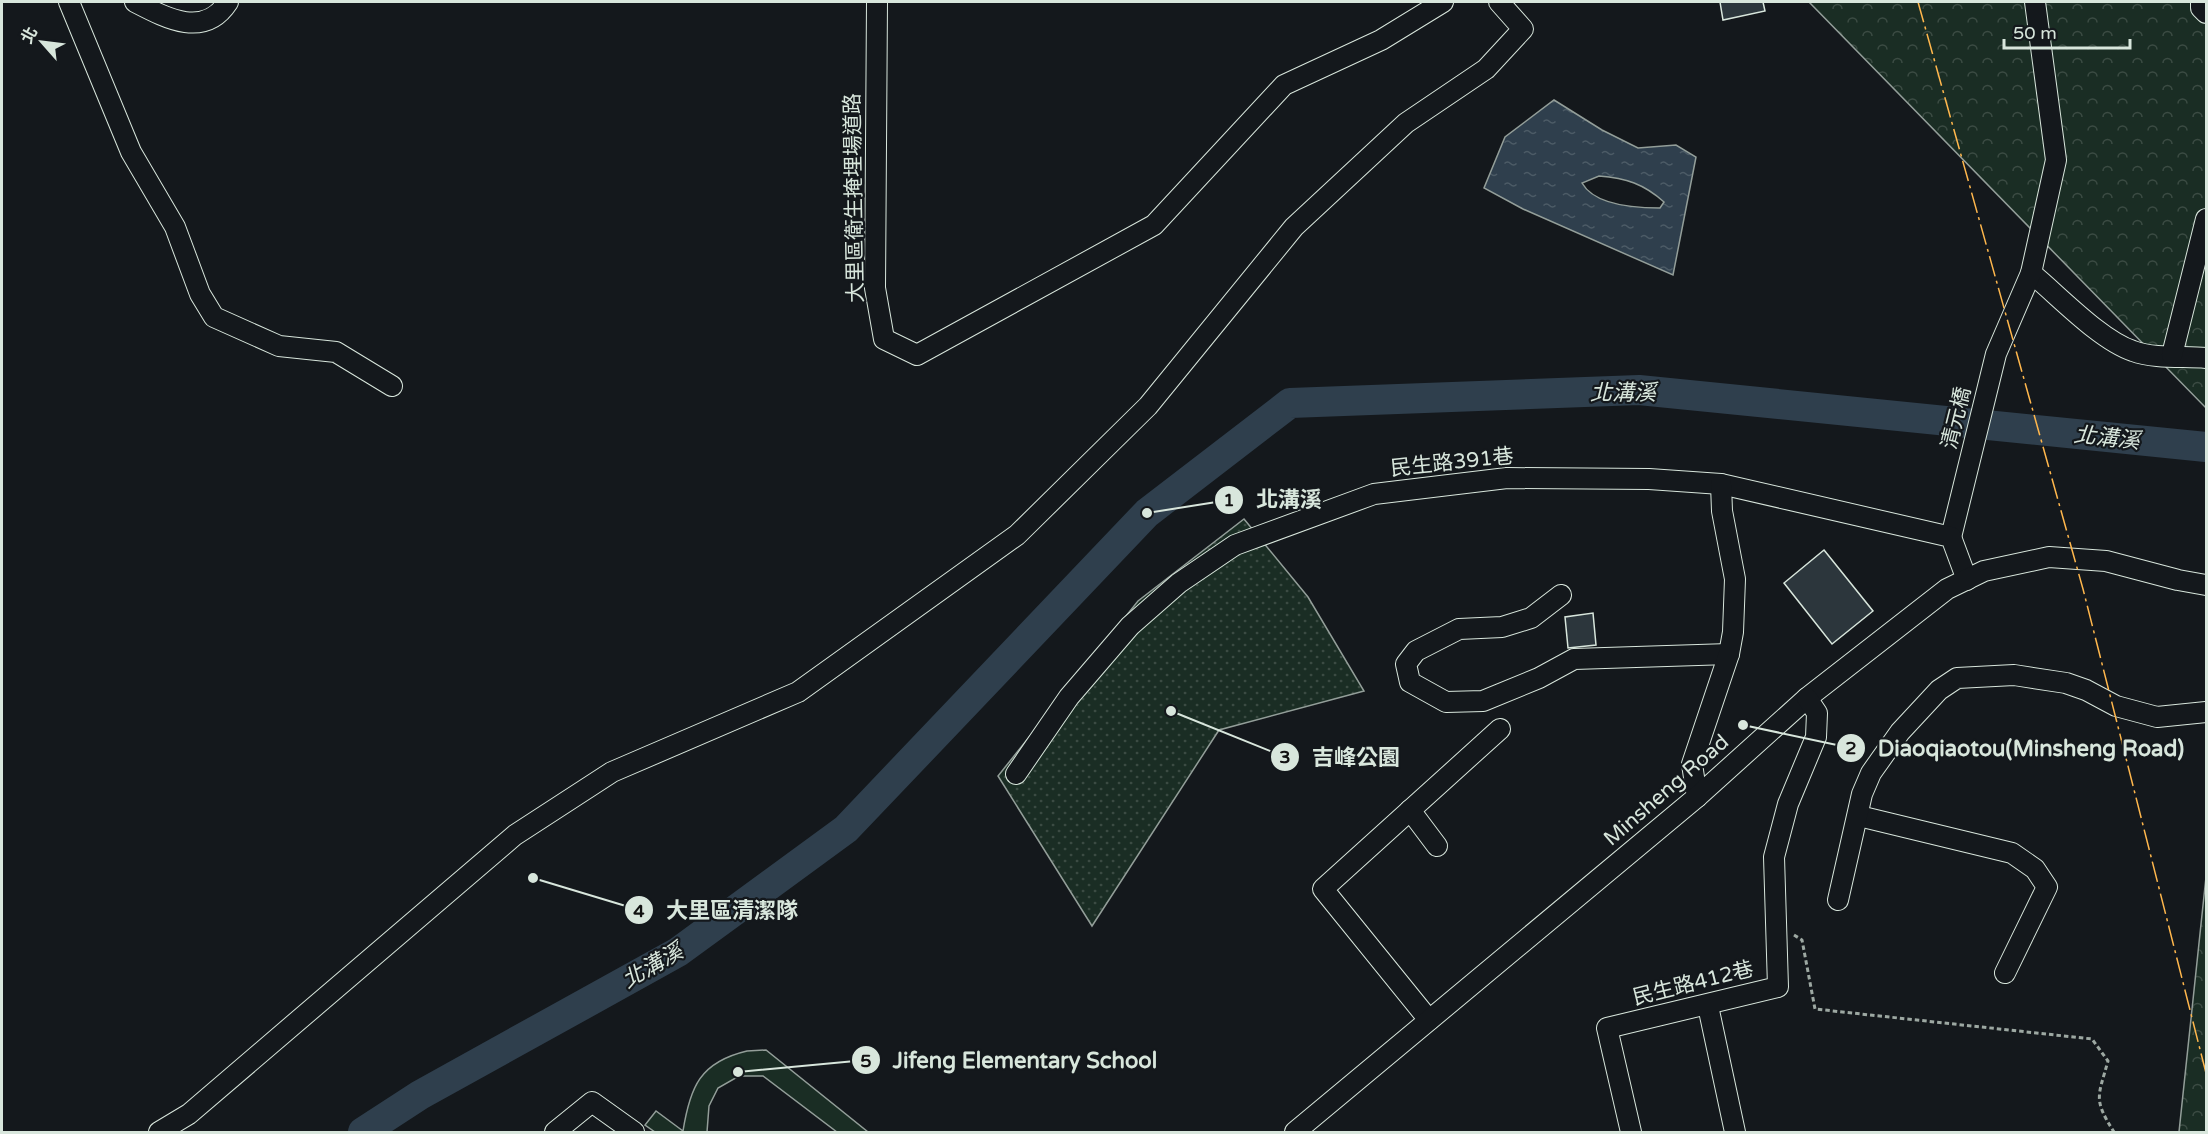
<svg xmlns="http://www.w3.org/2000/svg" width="2208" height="1134" font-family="'Varela Round','Noto Sans TC',sans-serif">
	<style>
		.grass { fill: url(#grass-dots); stroke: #939e99; stroke-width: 1.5 }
		.forest { fill: url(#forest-crowns); stroke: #939e99; stroke-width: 1.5 }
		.garden { fill: #1a2d24; stroke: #939e99; stroke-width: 1.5 }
		.water { fill: url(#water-ripples); stroke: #939e99; stroke-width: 1.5; fill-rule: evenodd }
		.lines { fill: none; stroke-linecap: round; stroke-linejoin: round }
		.river { stroke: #2f3f4d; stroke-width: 30 }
		.building { fill: #2c363c; stroke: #d8e6dc; stroke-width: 1.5 }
		.minor-casing { stroke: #d8e6dc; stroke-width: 22 }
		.path { stroke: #9da8a2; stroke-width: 3; stroke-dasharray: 4.5 3; stroke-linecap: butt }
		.minor { stroke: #14181c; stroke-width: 20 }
		.power { stroke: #ffb74d; stroke-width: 1.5; stroke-dasharray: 21 4.5 3 4.5; stroke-linecap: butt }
		.labels { text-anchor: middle; stroke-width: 4.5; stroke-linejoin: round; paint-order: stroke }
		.street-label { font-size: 21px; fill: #d8e6dc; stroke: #14181c }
		.water-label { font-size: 22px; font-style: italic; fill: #d8e6dc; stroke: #14181c }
		.leader { fill: none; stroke: #d8e6dc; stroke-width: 2 }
		.callout-dot { fill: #d8e6dc; stroke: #14181c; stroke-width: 2 }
		.mark-label { font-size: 18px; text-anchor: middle; font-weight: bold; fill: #111 }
		.callout-label { font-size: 22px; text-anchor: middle; font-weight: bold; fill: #d8e6dc; stroke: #14181c; stroke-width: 4.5; stroke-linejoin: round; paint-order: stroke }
	</style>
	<defs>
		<pattern id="grass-dots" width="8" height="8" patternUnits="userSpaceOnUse" patternTransform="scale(1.5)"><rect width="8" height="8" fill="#1a2d24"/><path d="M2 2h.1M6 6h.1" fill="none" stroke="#3b4b43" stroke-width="1.8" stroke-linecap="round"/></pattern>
		<pattern id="forest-crowns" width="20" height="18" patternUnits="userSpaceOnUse" patternTransform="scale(1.5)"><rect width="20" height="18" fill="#1a2d24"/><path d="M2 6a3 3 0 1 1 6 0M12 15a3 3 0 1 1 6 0" fill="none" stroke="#3b4b43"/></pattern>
		<pattern id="water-ripples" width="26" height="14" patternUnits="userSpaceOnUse" patternTransform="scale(1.5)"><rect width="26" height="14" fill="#2f3f4d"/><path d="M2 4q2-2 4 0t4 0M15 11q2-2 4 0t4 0" fill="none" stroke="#4c5b66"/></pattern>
	</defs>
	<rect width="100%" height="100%" fill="#14181c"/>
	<polygon class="grass" points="1244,519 1308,597 1364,691 1219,730 1092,926 998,776 1138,601"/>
	<g class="forest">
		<polygon points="1809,2 2206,2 2206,408"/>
		<polygon points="2206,877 2206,1132 2179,1132"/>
	</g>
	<path class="garden" d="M 747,1051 L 766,1050 L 868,1132 L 837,1132 L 763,1076 L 739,1076 L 718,1088 L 709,1106 L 707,1132 L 655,1132 L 645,1125 L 656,1111 L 683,1131 C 690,1087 700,1062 747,1051 Z"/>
	<path class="water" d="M 1554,100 L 1602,130 L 1638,148 L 1676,145 L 1696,157 L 1673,275 L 1523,209 L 1484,188 L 1505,137 ZM 1599,176 C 1626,178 1644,184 1664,202 L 1660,208 C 1636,208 1595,206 1582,183 Z"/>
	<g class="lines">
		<polyline class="river" points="363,1132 420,1095 678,952 846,829 1147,513 1290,403 1639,390 2206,447"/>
	</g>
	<g class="building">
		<polygon points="1720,2 1763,2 1765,11 1723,20"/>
		<polygon points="1824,550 1873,611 1832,644 1784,583"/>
		<polygon points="1593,613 1596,645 1568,648 1565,617"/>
	</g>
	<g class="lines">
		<defs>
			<g id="minor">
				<polyline points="69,2 131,152 175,227 200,294 214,317 279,346 336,352 392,386"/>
				<path d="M 135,2 C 166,18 204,39 228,2"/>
				<polyline points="877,2 875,288 884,339 917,355 1154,225 1284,85 1381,40 1443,2"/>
				<polyline points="2201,2 2201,8 2206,13"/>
				<path d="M 2031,273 C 2059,296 2100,340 2133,351 C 2155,359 2183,356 2206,358"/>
				<polyline points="2172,355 2206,219"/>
				<polyline points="1951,537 1996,354 2031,273 2056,160 2035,2"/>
				<polyline points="1561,595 1531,618 1502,627 1459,629 1416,651 1406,664 1410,682 1446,702 1483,701 1539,678 1574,659 1729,654"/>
				<polyline points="1016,774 1069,697 1130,626 1179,583 1235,545 1374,494 1507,478 1649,479 1721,484 1951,537 1967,580"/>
				<polyline points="1697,797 1692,764 1729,654 1733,632 1735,579 1722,511 1721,484"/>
				<polyline points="1410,810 1437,846"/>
				<polyline points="1859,816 2012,853 2035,869 2047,887 2005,973"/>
				<polyline points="1838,900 1862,794 1871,773 1900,732 1939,690 1957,678 2014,675 2066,683 2086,690 2116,706 2157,717 2206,712"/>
				<polyline points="1708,1006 1735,1132"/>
				<polyline points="1429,1020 1323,889 1500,729"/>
				<polyline points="159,1132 189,1114 515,835 612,772 798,692 1017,535 1148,406 1294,227 1406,123 1486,69 1523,29 1499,2"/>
				<polyline points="555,1132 592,1102 634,1132"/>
				<polyline points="1295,1132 1697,797 1807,698 1947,589 1984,571 2049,557 2106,561 2178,580 2206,585"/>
				<polyline points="1631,1132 1607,1028 1778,987 1774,857 1788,804 1816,737 1817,713 1807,698"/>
			</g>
		</defs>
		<use href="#minor" class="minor-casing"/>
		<path class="path" d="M 1794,935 L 1802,940 L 1815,1009 L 2092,1039 L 2108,1061 C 2098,1097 2093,1099 2114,1132"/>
		<use href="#minor" class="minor"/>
		<polyline class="power" points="1918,2 2083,589 2206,1073"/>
	</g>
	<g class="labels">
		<g class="street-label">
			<text transform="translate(854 198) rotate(-91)" y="7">大里區衛生掩埋場道路</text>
			<text transform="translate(1956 418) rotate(-76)" y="7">清元橋</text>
			<text transform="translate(1452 462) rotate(-6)" y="7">民生路391巷</text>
			<text transform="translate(1666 790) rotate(-41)" y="7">Minsheng Road</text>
			<text transform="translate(1693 983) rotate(-14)" y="7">民生路412巷</text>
		</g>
		<g class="water-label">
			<text x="1623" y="400">北溝溪</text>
			<text transform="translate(2107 437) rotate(6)" y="8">北溝溪</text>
			<text transform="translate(652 965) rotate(-30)" y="8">北溝溪</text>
		</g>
	</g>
	<path class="leader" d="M1147 513L1229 500M1743 725L1851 748M1171 711L1285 757M533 878L639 910M738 1072L866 1060"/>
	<g class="callout-dot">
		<circle cx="1147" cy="513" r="6"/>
		<circle cx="1743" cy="725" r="6"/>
		<circle cx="1171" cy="711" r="6"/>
		<circle cx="533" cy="878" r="6"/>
		<circle cx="738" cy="1072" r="6"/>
		<circle cx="1229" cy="500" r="15"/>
		<circle cx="1851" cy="748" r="15"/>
		<circle cx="1285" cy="757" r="15"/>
		<circle cx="639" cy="910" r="15"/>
		<circle cx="866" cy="1060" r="15"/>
	</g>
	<g class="mark-label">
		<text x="1229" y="506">1</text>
		<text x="1851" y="754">2</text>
		<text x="1285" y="763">3</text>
		<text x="639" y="917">4</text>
		<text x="866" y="1067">5</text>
	</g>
	<g class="callout-label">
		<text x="1289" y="507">北溝溪</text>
		<text x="2031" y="756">Diaoqiaotou(Minsheng Road)</text>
		<text x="1356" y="765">吉峰公園</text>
		<text x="732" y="918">大里區清潔隊</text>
		<text x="1025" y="1068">Jifeng Elementary School</text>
	</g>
	<rect width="2208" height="1134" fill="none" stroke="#d8e6dc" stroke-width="6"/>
	<g transform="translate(42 42) rotate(298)" stroke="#14181c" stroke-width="4.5" paint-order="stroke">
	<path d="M0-4.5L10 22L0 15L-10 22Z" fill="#d8e6dc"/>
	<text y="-9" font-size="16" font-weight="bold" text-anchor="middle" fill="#d8e6dc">北</text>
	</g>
	<path d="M2004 39v9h126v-9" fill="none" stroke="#d8e6dc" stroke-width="3"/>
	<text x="2013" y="39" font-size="18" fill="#d8e6dc" stroke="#14181c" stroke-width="4.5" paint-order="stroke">50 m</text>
</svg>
